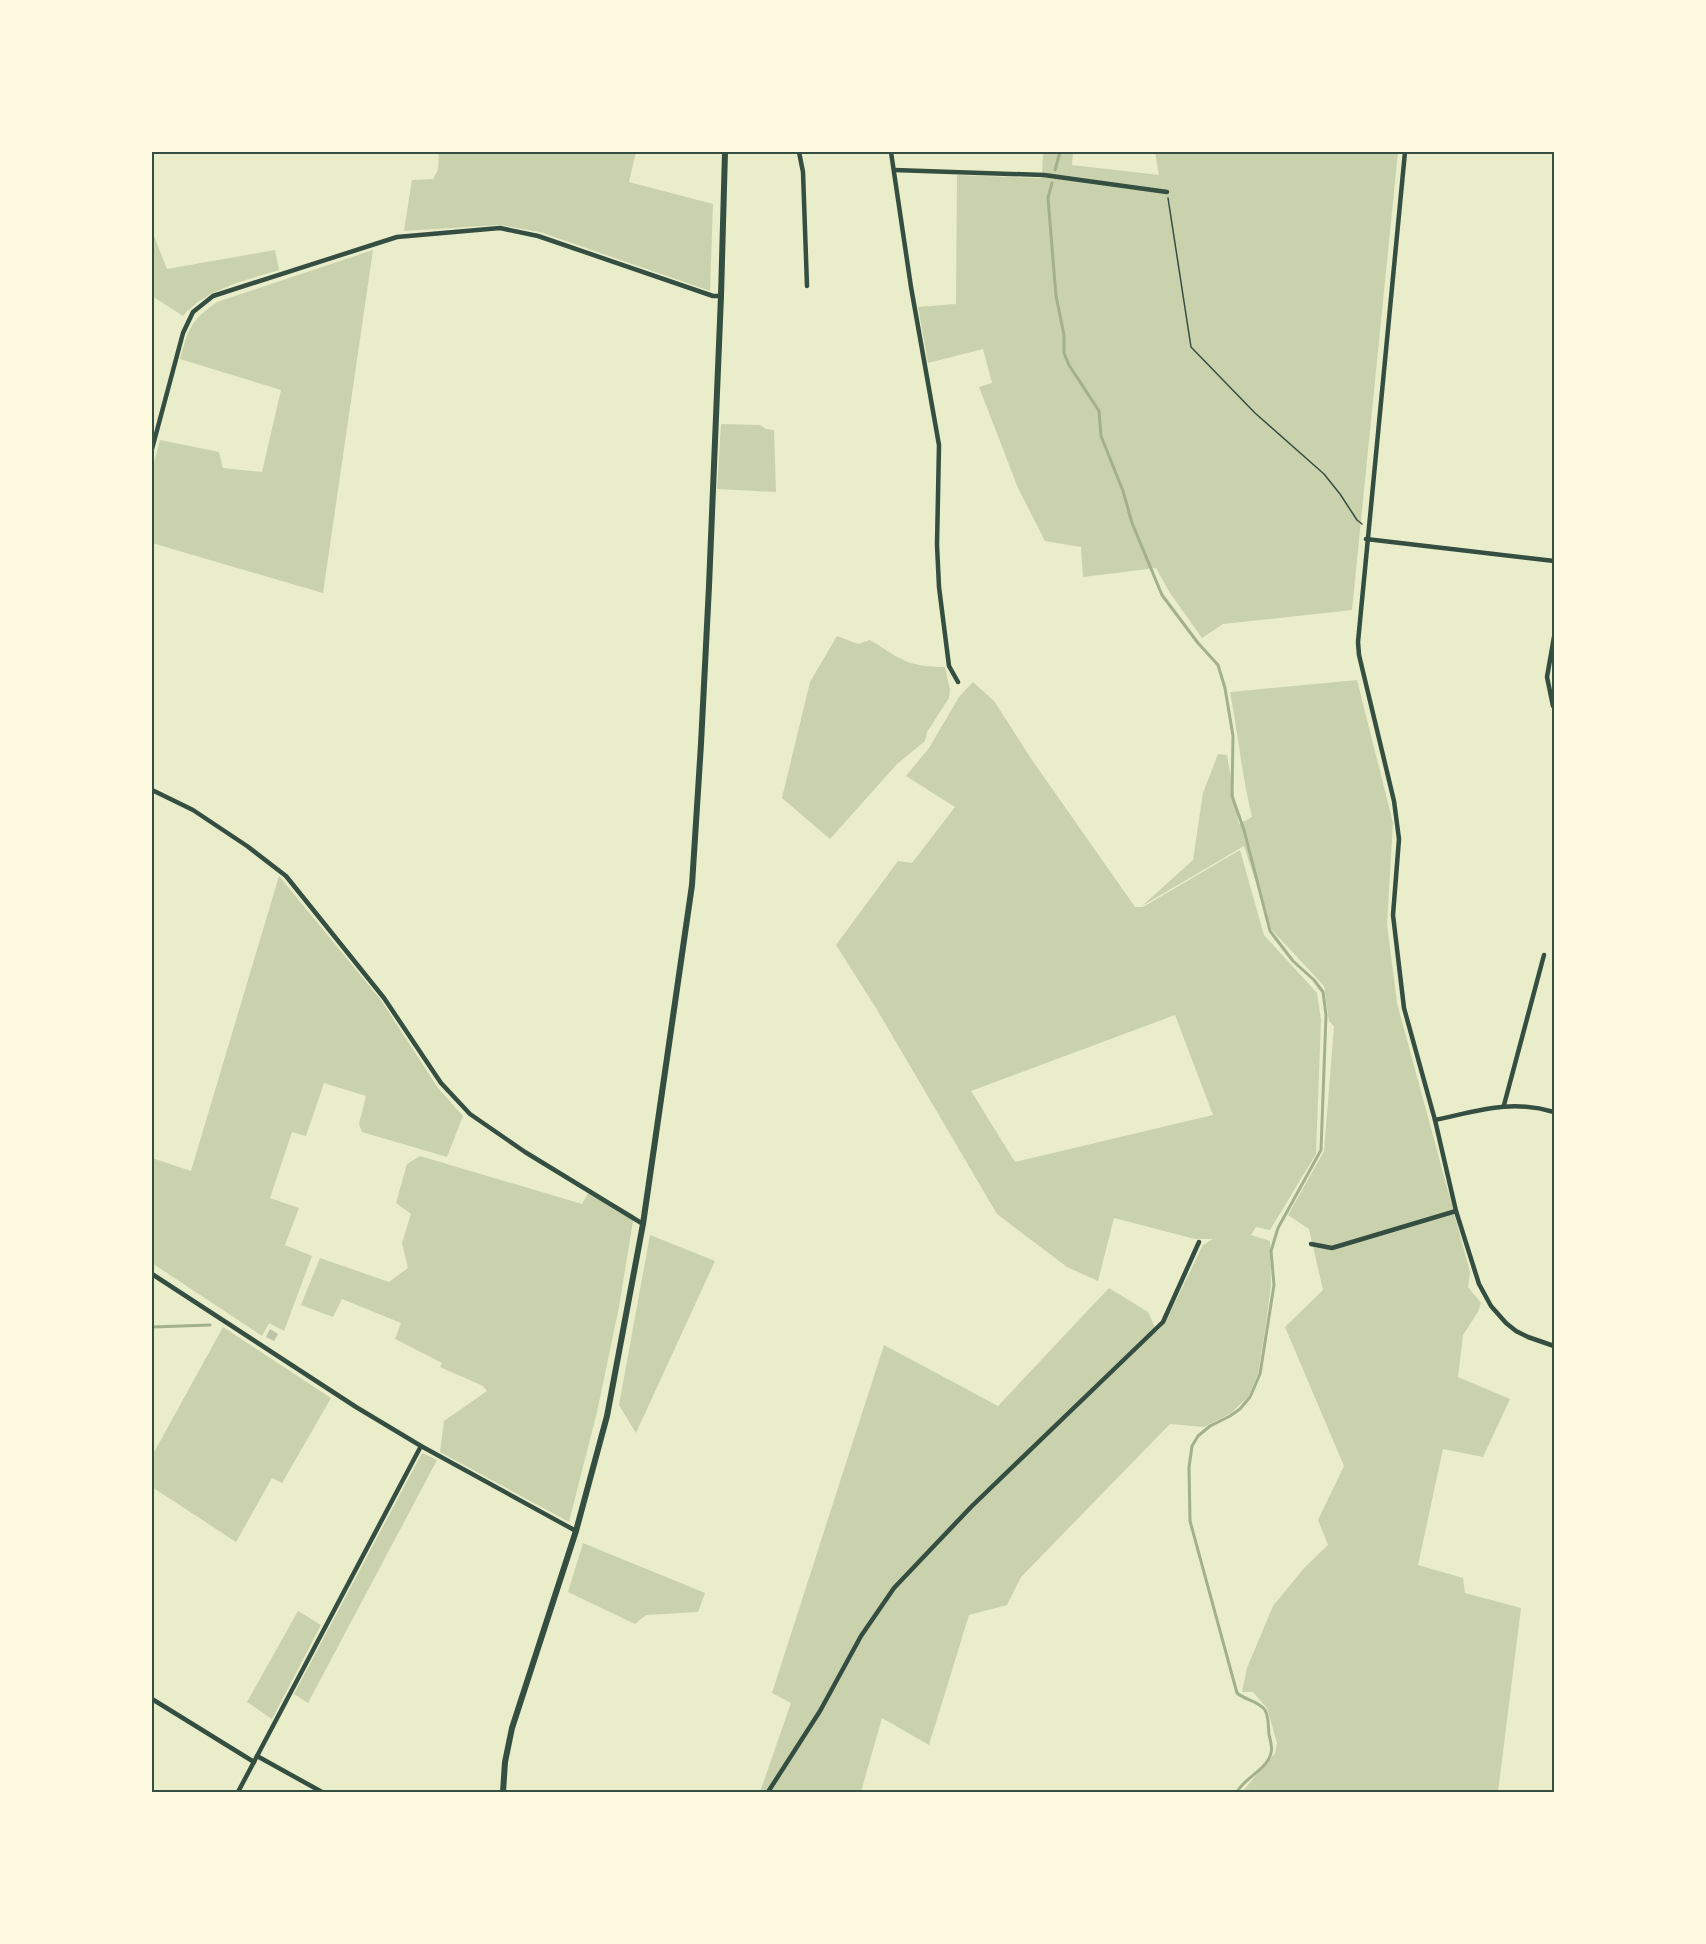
<svg xmlns="http://www.w3.org/2000/svg" width="1706" height="1944" font-family="'Asap Condensed',sans-serif">
	<style>
		.green { fill: #cad2ad; fill-rule: evenodd }
		.lines { fill: none; stroke-linecap: round; stroke-linejoin: round }
		.stream { stroke: #a3b18a; stroke-width: 3 }
		.building { fill: #bcc5a7 }
		.path { stroke: #344e41; stroke-width: 1.5 }
		.minor { stroke: #344e41; stroke-width: 4.5 }
		.tertiary { stroke: #344e41; stroke-width: 6 }
		.neatline { fill: none; stroke: #344e41; stroke-width: 2 }
	</style>
	<rect width="100%" height="100%" fill="#e9edc9"/>
	<g class="green">
		<polygon points="439,152 636,152 629,182 713,204 710,291 540,232 500,225 404,231 412,180 433,179 438,170"/>
		<polygon points="1043,152 1073,152 1072,165 1159,175 1155,152 1398,152 1352,610 1223,624 1202,638 1170,593 1156,568 1083,577 1081,547 1045,541 1018,488 979,387 992,383 983,349 928,363 918,307 956,304 957,175 1042,178"/>
		<path d="M 152,231 L 167,269 L 275,250 L 279,270 C 245,281 207,288 183,316 L 152,296 Z"/>
		<path d="M 373,250 L 323,593 L 152,543 L 152,471 L 160,440 L 219,452 L 223,468 L 262,472 L 281,390 L 180,359 C 189,328 190,321 217,302 Z"/>
		<polygon points="721,424 760,425 766,429 774,430 776,492 717,489"/>
		<path d="M 837,636 L 858,644 L 870,640 C 901,659 907,667 945,667 L 950,690 L 949,698 L 927,732 L 925,741 L 897,764 L 830,839 L 782,798 L 810,682 Z"/>
		<path d="M 1357,680 L 1393,823 L 1387,924 L 1397,1003 L 1470,1272 L 1468,1287 L 1481,1303 L 1478,1312 L 1463,1335 L 1458,1377 L 1510,1399 L 1483,1457 L 1443,1449 L 1418,1565 L 1463,1578 L 1465,1593 L 1521,1608 L 1498,1792 L 1242,1792 L 1275,1753 L 1277,1743 L 1267,1708 L 1253,1692 L 1242,1692 L 1247,1668 L 1273,1606 L 1305,1567 L 1328,1545 L 1318,1520 L 1344,1466 L 1285,1327 L 1323,1290 L 1309,1229 L 1288,1215 L 1324,1151 L 1334,1026 L 1329,1021 L 1324,986 L 1271,929 L 1244,846 L 1142,906 L 1193,860 L 1203,793 L 1218,754 L 1227,755 L 1239,824 L 1252,817 C 1242,776 1238,734 1230,692 Z"/>
		<path d="M 973,682 L 994,701 L 1032,760 L 1135,907 L 1143,907 L 1240,850 L 1264,935 L 1317,993 L 1321,1020 L 1316,1154 L 1270,1230 L 1256,1227 L 1251,1235 L 1270,1241 L 1271,1285 L 1265,1330 L 1258,1374 L 1248,1397 L 1231,1413 L 1204,1427 L 1170,1424 L 1021,1577 L 1007,1605 L 969,1615 L 929,1745 L 882,1718 L 861,1792 L 760,1792 L 791,1703 L 772,1693 L 884,1345 L 998,1406 L 1109,1288 L 1148,1312 L 1157,1332 L 1165,1323 L 1203,1245 L 1213,1239 L 1195,1239 L 1114,1218 L 1098,1281 L 1067,1267 L 997,1214 L 876,1008 L 836,945 L 898,861 L 912,863 L 955,807 L 906,776 L 929,748 L 959,697 ZM 1175,1015 L 1213,1115 L 1015,1162 L 971,1091 Z"/>
		<polygon points="279,876 381,1000 438,1088 463,1116 447,1157 362,1132 359,1124 366,1096 324,1083 306,1136 292,1132 270,1198 299,1208 285,1245 312,1256 284,1331 269,1323 262,1336 152,1263 152,1158 191,1171"/>
		<polygon points="420,1156 582,1204 590,1190 634,1215 619,1307 597,1412 569,1522 440,1452 444,1421 487,1391 483,1386 440,1367 442,1363 395,1339 401,1323 342,1299 333,1317 301,1305 320,1258 389,1282 408,1268 402,1243 411,1214 396,1203 407,1164"/>
		<polygon points="650,1235 715,1261 636,1433 619,1405"/>
		<polygon points="223,1327 331,1398 282,1483 272,1478 236,1542 152,1487 152,1456"/>
		<polygon points="422,1453 437,1460 308,1703 294,1694"/>
		<polygon points="583,1543 705,1593 698,1612 646,1615 635,1624 568,1592"/>
		<polygon points="298,1611 321,1625 272,1719 247,1702"/>
	</g>
	<g class="lines">
		<g class="stream">
			<polyline points="1055,170 1060,152"/>
			<path d="M 1052,183 L 1048,198 L 1056,296 L 1064,335 L 1064,353 L 1069,365 L 1099,411 L 1101,436 L 1123,491 L 1132,523 L 1162,595 L 1198,643 L 1218,665 L 1225,688 L 1233,736 L 1232,796 L 1244,830 L 1270,931 L 1293,961 L 1314,980 L 1323,992 L 1326,1015 L 1321,1150 L 1278,1228 L 1271,1251 L 1274,1285 L 1260,1374 L 1250,1397 L 1240,1409 L 1230,1416 L 1210,1426 L 1198,1436 L 1192,1446 L 1189,1467 L 1190,1521 L 1237,1693 C 1245,1700 1259,1701 1265,1710 C 1269,1717 1268,1726 1269,1734 C 1270,1740 1273,1747 1271,1753 C 1267,1770 1245,1777 1237,1792"/>
			<polyline points="152,1327 210,1325"/>
		</g>
	</g>
	<polygon class="building" points="270,1329 278,1334 274,1341 266,1337"/>
	<g class="lines">
		<polyline class="path" points="1168,198 1191,347 1255,413 1324,474 1340,494 1357,520 1362,524"/>
		<g class="minor">
			<polyline points="799,152 803,172 807,286"/>
			<polyline points="891,152 911,287 939,445 937,545 939,587 949,666 958,682"/>
			<polyline points="1405,152 1358,642 1359,655 1394,801 1399,839 1393,915 1404,1008 1435,1120 1456,1211 1479,1284 1491,1306 1506,1323 1516,1331 1528,1337 1554,1346"/>
			<polyline points="894,170 1044,175 1167,192"/>
			<polyline points="152,449 183,333 193,312 213,296 397,237 500,228 538,236 713,296 721,296"/>
			<polyline points="1366,539 1554,561"/>
			<polyline points="1553,706 1547,677 1554,637"/>
			<polyline points="152,790 193,810 247,846 286,876 384,998 441,1083 470,1114 525,1152 643,1224"/>
			<polyline points="1504,1105 1544,955"/>
			<path d="M 1435,1120 C 1478,1111 1510,1099 1554,1112"/>
			<polyline points="1311,1244 1332,1248 1456,1211"/>
			<polyline points="152,1274 356,1407 421,1446 576,1531"/>
			<polyline points="152,1699 254,1762"/>
			<polyline points="257,1756 322,1792"/>
			<polyline points="238,1792 421,1446"/>
			<polyline points="768,1792 820,1711 861,1636 894,1588 971,1507 1163,1322 1199,1242"/>
		</g>
		<polyline class="tertiary" points="503,1792 505,1762 512,1728 576,1531 607,1416 643,1224 692,885 701,744 709,586 721,296 725,152"/>
	</g>
	<rect width="1706" height="1944" fill="none" stroke="#fefae0" stroke-width="306"/>
	<rect x="153" y="153" width="1400" height="1638" class="neatline"/>
</svg>
